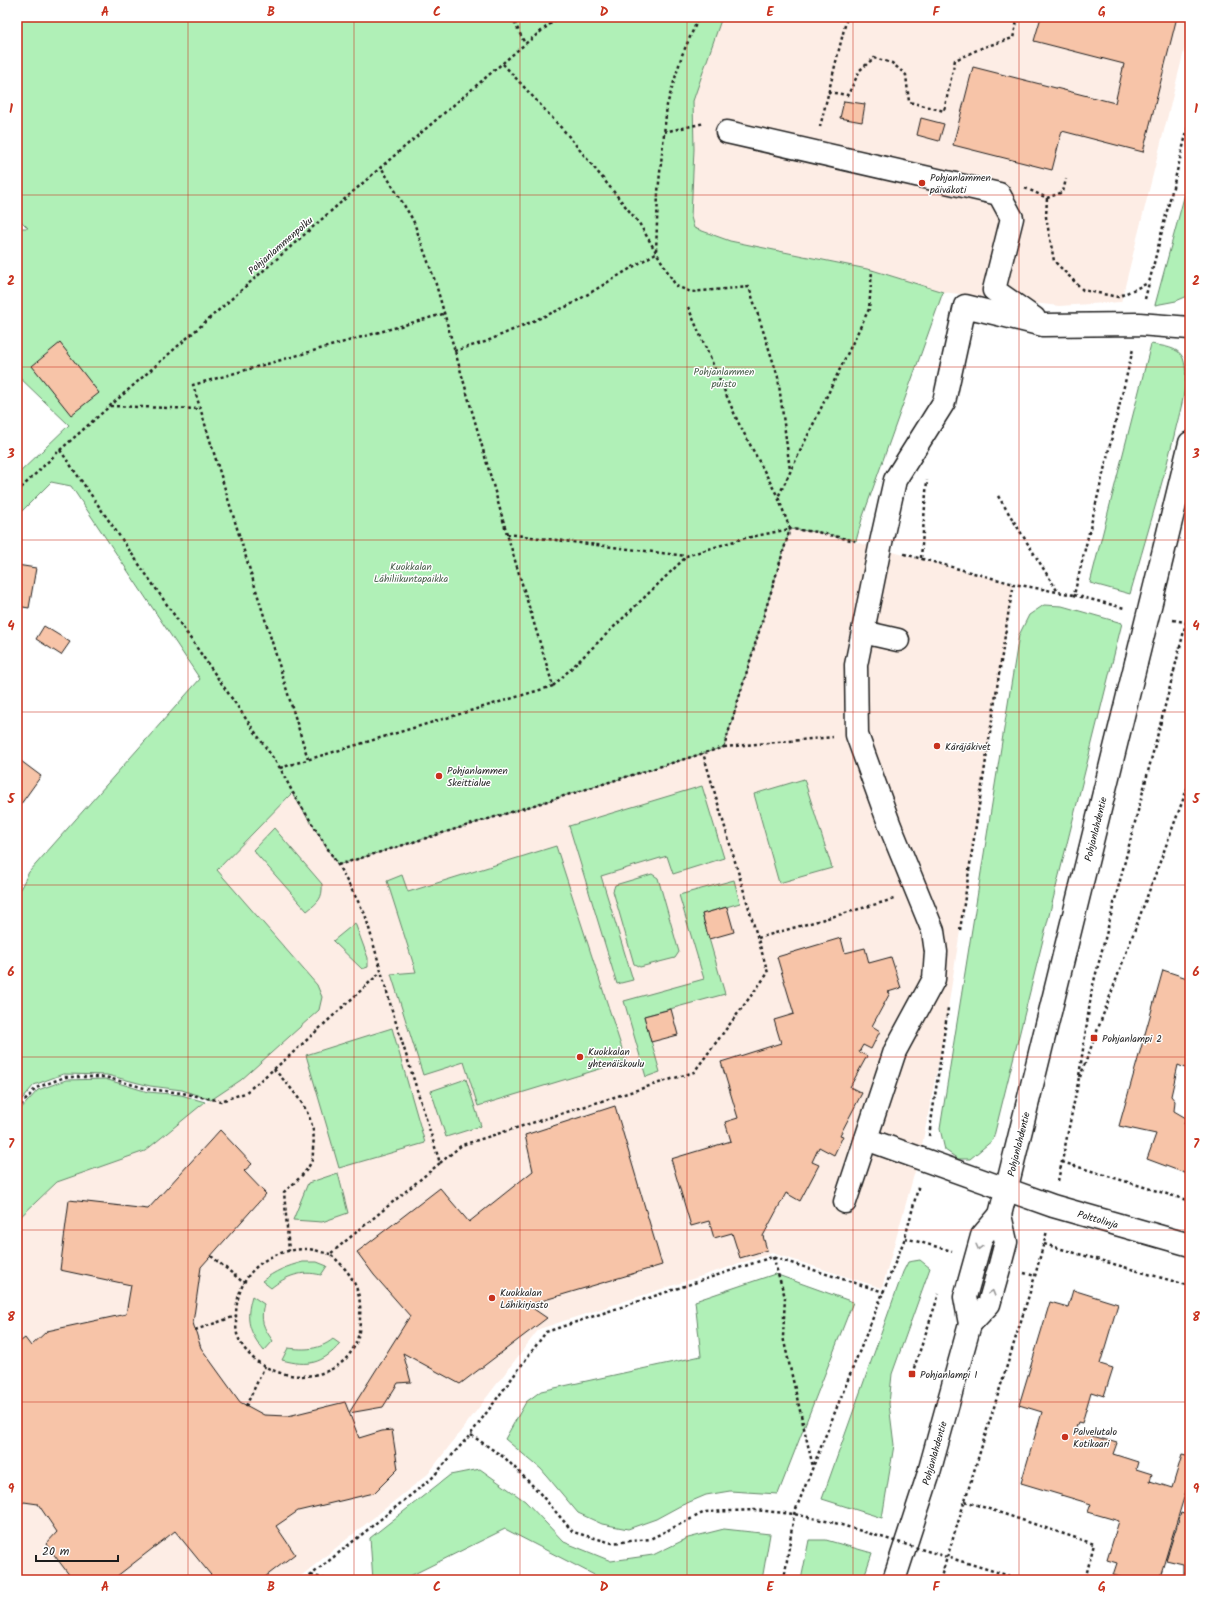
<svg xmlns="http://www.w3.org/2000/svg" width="1207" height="1597" font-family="Kalam,sans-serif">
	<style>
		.built { fill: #fdede5 }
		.green { fill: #b0f0b7; stroke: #66866a }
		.building { fill: #f7c4a8; stroke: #1c1c1c }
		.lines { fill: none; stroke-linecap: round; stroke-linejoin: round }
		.minor-casing { stroke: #1c1c1c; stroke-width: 25 }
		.major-casing { stroke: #1c1c1c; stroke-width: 25 }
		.path { stroke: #1c1c1c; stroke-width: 2.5; stroke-dasharray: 3 3; stroke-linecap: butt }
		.minor { stroke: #fff; stroke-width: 22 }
		.major { stroke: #fff; stroke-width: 22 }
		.major-bridge-casing { stroke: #1c1c1c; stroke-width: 25; stroke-linecap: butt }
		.path-bridge { stroke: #1c1c1c; stroke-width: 2.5; stroke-dasharray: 3 3; stroke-linecap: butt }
		.major-bridge { stroke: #fff; stroke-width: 22 }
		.oneway { stroke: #999 }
		.grid { fill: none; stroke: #c8321e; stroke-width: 1; stroke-opacity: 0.55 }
		.poi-dot { fill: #c8321e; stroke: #fff; stroke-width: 1.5 }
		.labels { text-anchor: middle; stroke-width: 3; stroke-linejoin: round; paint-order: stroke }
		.poi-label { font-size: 10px; fill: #1c1c1c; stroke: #fff; text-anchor: start }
		.street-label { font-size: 10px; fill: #1c1c1c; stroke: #fff }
		.park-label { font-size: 10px; fill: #485c4a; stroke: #fff }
		.neatline { fill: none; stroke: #c8321e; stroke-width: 1.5 }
		.grid-label { font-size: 13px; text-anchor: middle; font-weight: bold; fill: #c8321e }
	</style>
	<rect width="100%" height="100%" fill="#fff"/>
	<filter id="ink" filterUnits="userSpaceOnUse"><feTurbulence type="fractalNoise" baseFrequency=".025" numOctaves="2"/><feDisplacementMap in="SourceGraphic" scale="8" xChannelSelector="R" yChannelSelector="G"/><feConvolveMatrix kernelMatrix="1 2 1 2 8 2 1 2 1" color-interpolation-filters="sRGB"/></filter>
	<g filter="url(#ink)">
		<g class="built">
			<polygon points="722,17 1190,17 1190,27 1121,302 1059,306 943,292 872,270 730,241 694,228 691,217 694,149 693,101"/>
			<polygon points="790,529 817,532 1014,584 944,1034 921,1150 882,1288 772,1253 539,1329 428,1474 296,1580 17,1580 17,1220 57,1182 144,1151 205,1102 211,1100 97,925 285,801 293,793 724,747"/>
		</g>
		<g class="green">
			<polygon points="17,17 722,17 693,101 694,149 691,217 694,228 730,241 872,270 943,292 862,519 856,541 817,532 790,529 724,747 338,865 292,793 217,870 317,985 322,997 319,1010 241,1080 211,1100 182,1090 150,1086 107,1075 63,1074 34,1085 17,1105 17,895 29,872 200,679 71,486 51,482 17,516 17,475 69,425 17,375 17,228 28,228 17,217"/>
			<polygon points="1190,175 1190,295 1176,301 1155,305"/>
			<path d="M 1151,344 C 1161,346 1179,347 1183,358 C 1191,380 1179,413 1174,436 C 1161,489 1145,541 1130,594 L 1090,583 Z"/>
			<polygon points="1044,605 1062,606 1122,623 993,1140 970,1159 958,1159 945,1150 940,1129 1019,635 1029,615"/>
			<polygon points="804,779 832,868 779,883 754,794"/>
			<polygon points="702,786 724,858 673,874 667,856 601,876 633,980 617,984 569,826"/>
			<path d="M 274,828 L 322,884 C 323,899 318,902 307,911 L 253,850 Z"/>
			<polygon points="556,846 626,1061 478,1106 464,1062 423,1075 391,974 416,972 387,881 402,875 408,892"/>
			<polygon points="652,874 658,878 679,952 675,958 640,967 634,964 613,891 615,885"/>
			<polygon points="734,880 740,903 702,914 725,994 644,1016 660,1072 646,1077 624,1001 704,979 679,895"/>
			<polygon points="355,923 368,958 368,967 362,969 333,941"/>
			<polygon points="392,1028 425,1143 339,1168 306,1055"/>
			<polygon points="105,1079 148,1092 181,1095 205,1102 145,1151 57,1182 17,1220 17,1113 38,1090 66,1080"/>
			<polygon points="466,1079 481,1126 446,1137 431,1091"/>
			<polygon points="338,1173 348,1213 322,1222 293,1220 308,1183"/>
			<polygon points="920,1260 930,1268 892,1374 889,1404 894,1445 882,1518 822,1499 903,1272 908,1262"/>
			<path d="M 303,1262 L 317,1262 L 327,1266 L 321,1275 C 301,1270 286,1276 271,1288 L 262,1281 C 275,1271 287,1266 303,1262 Z"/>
			<polygon points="775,1274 853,1302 778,1494 730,1491 706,1495 680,1506 656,1519 628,1529 602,1524 578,1513 541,1469 505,1439 526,1402 541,1391 701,1356 695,1301"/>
			<path d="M 252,1296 L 264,1304 C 260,1321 263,1327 273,1341 L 264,1351 C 249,1332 245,1320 252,1296 Z"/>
			<path d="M 333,1339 L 340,1344 C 322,1364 308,1367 282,1360 L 288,1348 C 305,1350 319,1350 333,1339 Z"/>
			<polygon points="480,1469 525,1501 564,1542 611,1561 653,1555 688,1538 724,1529 770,1534 762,1580 604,1580 505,1529 402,1580 373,1580 370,1538 450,1475"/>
			<polygon points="809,1540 826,1540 872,1553 863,1580 801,1580"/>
		</g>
		<g class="building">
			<polygon points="1041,17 1177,17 1143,152 1062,131 1052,170 953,145 973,67 1115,103 1124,64 1034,41"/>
			<polygon points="844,101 865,104 862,122 840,118"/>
			<polygon points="921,118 944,124 939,141 917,135"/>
			<polygon points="60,343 99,393 71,415 32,366"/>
			<polygon points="17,565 36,568 29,608 17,606"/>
			<polygon points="44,626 70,642 61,655 36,639"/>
			<polygon points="17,758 41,776 18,808 17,807"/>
			<polygon points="727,907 734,932 709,939 702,914"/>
			<polygon points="841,938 845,953 865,948 869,963 891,957 901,988 888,992 890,993 872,1026 880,1031 871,1049 863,1045 859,1052 867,1056 850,1087 862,1093 840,1135 843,1136 834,1155 819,1147 812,1162 819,1165 800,1201 786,1193 763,1236 767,1250 740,1258 732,1233 714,1238 709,1221 691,1226 671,1159 731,1141 725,1122 738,1118 721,1062 781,1043 774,1020 794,1014 777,957"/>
			<polygon points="1163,970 1190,979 1190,1062 1185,1068 1178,1065 1171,1096 1175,1101 1174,1111 1186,1118 1184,1124 1190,1126 1190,1175 1147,1159 1156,1134 1119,1126"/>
			<polygon points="671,1009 678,1035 651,1042 644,1016"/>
			<polygon points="615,1106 662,1265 528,1305 547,1318 460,1384 403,1353 411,1382 398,1383 383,1407 349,1413 410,1316 374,1275 357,1252 440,1188 469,1222 533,1171 525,1135"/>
			<polygon points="220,1130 252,1164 244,1171 266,1194 201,1267 193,1323 201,1348 240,1402 264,1415 288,1416 345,1402 359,1438 382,1431 392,1430 398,1469 374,1493 298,1511 276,1526 295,1554 261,1580 215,1580 175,1531 112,1580 73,1580 46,1544 57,1532 38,1504 24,1502 17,1507 17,1344 25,1338 31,1346 47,1331 126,1314 131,1285 60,1270 69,1200 148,1209"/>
			<polygon points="1073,1290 1118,1304 1100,1364 1113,1368 1104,1396 1091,1392 1082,1423 1078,1422 1075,1431 1117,1443 1113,1454 1138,1462 1136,1469 1152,1474 1150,1481 1172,1488 1182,1455 1190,1457 1190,1478 1159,1580 1126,1580 1127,1579 1113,1575 1117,1563 1107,1560 1119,1521 1088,1512 1091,1504 1021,1483 1042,1412 1019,1405 1050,1302 1068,1307"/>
			<polygon points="1181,1513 1190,1516 1190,1574 1183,1573 1183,1564 1166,1560"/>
		</g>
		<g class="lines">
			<defs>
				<g id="minor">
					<polyline points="727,132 999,194 1012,218 994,290 1034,318"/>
					<polyline points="863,632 898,640"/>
					<polyline points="866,1139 1053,1206 1190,1245"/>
					<polyline points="845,1202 895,1051 934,979 936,952 933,931 890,826 857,735 856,665 880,547 895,480 944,402 965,306 1043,325 1139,324 1190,328"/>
				</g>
				<g id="major">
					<polyline points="1160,566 1190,443"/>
					<polyline points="970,1324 989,1304 1000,1265 1006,1242 1000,1215 1136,663"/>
					<polyline points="894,1580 928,1476 970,1324 965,1297 982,1236 1000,1215"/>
				</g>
			</defs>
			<use href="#minor" class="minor-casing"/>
			<use href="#major" class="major-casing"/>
			<g class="path">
				<polyline points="512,17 525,44"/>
				<polyline points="503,64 566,133 639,223 676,286 691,292 749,287 778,377 790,470"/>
				<polyline points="828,92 848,95 860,70 874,58 892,63 906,75 909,102 944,111 955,60 984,47 1013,38 1018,17"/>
				<polyline points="820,127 847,17"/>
				<polyline points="664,132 705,123"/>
				<polyline points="1025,188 1047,198 1063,192 1066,179"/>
				<polyline points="1047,198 1046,217 1054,261 1083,290 1118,297 1148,283"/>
				<polyline points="1145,299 1190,119"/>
				<polyline points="688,307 738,422 778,497"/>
				<polyline points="454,351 485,342 570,305 656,253 658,192 667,105 682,55 699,17"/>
				<polyline points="110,406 200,409"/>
				<path d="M 60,450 L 280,768 L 293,793 L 338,865 L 365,914 L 392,1010 L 440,1163 L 330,1254 C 351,1272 362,1289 360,1317 C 360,1326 359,1338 354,1347 C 331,1392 253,1382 237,1334 C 236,1329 236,1321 236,1316 C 236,1275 266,1249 307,1249 C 314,1249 323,1253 330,1254"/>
				<polyline points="17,492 60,450 381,167 525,44 559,17"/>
				<polyline points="998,496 1058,592"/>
				<polyline points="507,534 686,556 741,539 790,529 778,497 869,309 872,270"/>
				<polyline points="904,554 1014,584"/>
				<polyline points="921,558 927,480"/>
				<polyline points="1074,595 1124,608"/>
				<polyline points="1173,620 1190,623"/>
				<polyline points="553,686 686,557"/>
				<polyline points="724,747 833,737"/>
				<polyline points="308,759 193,385 443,314"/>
				<polyline points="280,768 553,686 507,534 435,281 413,220 381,167"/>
				<polyline points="338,865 724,747 790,529 817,532 855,541"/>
				<polyline points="960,930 1009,609 1014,584 1074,595 1133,349"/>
				<polyline points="758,938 894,899"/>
				<path d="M 274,1069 C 294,1092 318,1115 313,1148 C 313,1152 313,1156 312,1160 C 307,1173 294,1183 284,1192 L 289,1251"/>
				<polyline points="1080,1077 1190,781"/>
				<polyline points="17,1110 36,1088 65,1077 105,1077 148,1089 182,1093 221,1101 245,1093 286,1059 381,972"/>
				<polyline points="929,1136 948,1008"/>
				<polyline points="1062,1162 1190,1201"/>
				<polyline points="440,1163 462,1145 694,1072 768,973 703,753"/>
				<polyline points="1058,1181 1078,1083 1092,989 1174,671"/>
				<polyline points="905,1238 952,1251"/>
				<polyline points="1044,1244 1190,1286"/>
				<polyline points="211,1256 244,1283"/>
				<polyline points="773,1257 785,1297 783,1337 813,1467"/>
				<polyline points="1024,1273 1035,1276"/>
				<polyline points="195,1330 236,1316"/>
				<polyline points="912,1374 939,1294"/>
				<polyline points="246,1406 265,1366"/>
				<polyline points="471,1435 505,1458 537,1490 573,1532 612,1543 650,1539 705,1512 755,1510 794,1514 835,1523"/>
				<polyline points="965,1501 1094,1544 1085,1580"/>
				<polyline points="990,1570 1023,1580"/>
				<polyline points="311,1575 328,1580"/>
				<polyline points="305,1580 432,1478 470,1435 546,1332 772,1257 884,1292"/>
				<polyline points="784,1580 794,1514 905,1238 919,1184"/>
				<polyline points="940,1580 1035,1276 1047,1231"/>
			</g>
			<use href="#minor" class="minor"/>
			<use href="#major" class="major"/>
			<defs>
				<polyline id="major-bridge" points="1136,663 1160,566"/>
			</defs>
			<use href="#major-bridge" class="major-bridge-casing"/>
			<g class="path-bridge">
				<polyline points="1174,671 1190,607"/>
				<polyline points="835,1523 990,1570"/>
			</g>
			<use href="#major-bridge" class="major-bridge"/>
		</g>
		<defs><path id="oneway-chevron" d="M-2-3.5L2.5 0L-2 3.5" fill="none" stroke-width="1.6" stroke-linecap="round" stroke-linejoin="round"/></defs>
		<g class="oneway">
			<use href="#oneway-chevron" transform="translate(979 1247) rotate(104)"/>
			<use href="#oneway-chevron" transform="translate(992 1293) rotate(-74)"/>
		</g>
	</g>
	<path class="grid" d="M 188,17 L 188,1580M 354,17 L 354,1580M 520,17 L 520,1580M 687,17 L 687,1580M 853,17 L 853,1580M 1019,17 L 1019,1580M 17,195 L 1190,195M 17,367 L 1190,367M 17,540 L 1190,540M 17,712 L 1190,712M 17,885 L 1190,885M 17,1057 L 1190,1057M 17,1230 L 1190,1230M 17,1402 L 1190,1402"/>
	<g class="poi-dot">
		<circle cx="922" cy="183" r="4"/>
		<circle cx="937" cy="746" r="4"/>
		<circle cx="439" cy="776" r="4"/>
		<rect x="1090" y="1034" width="8" height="8" rx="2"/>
		<circle cx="580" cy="1057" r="4"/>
		<circle cx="492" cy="1298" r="4"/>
		<rect x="908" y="1370" width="8" height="8" rx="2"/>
		<circle cx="1065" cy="1437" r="4"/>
	</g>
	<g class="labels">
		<g class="poi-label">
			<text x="930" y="181">Pohjanlammen<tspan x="930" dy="12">päiväkoti</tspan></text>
			<text x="945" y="750">Käräjäkivet</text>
			<text x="447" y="774">Pohjanlammen<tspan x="447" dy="12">Skeittialue</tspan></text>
			<text x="1102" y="1042">Pohjanlampi 2</text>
			<text x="588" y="1055">Kuokkalan<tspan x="588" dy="12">yhtenäiskoulu</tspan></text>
			<text x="500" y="1296">Kuokkalan<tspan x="500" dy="12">Lähikirjasto</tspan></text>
			<text x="920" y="1378">Pohjanlampi 1</text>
			<text x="1073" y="1435">Palvelutalo<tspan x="1073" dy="12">Kotikaari</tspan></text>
		</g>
		<g class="street-label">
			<text transform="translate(280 245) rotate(-41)" y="4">Pohjanlammenpolku</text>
			<text transform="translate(1095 829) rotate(-76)" y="4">Pohjanlahdentie</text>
			<text transform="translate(1018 1144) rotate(-76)" y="4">Pohjanlahdentie</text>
			<text transform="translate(1098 1219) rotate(16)" y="4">Polttolinja</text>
			<text transform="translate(934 1453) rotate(-74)" y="4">Pohjanlahdentie</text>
		</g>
		<g class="park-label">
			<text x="724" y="375">Pohjanlammen<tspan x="724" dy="12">puisto</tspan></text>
			<text x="411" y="570">Kuokkalan<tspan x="411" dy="12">Lähiliikuntapaikka</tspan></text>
		</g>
	</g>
	<rect width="1207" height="1597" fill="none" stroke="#fff" stroke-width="44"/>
	<path d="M36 1555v6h82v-6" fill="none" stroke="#1c1c1c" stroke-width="2"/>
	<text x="42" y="1555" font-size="12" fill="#1c1c1c" stroke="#ffffff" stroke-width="3" paint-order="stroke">20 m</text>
	<rect x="22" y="22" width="1163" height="1553" class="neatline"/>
	<g class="grid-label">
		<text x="105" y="16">A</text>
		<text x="271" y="16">B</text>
		<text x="437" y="16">C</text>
		<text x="604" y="16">D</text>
		<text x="770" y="16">E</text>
		<text x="936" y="16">F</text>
		<text x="1102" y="16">G</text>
		<text x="11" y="113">1</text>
		<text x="1196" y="113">1</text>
		<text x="11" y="285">2</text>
		<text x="1196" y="285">2</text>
		<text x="11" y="458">3</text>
		<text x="1196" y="458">3</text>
		<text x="11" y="630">4</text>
		<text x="1196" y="630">4</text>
		<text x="11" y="803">5</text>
		<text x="1196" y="803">5</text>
		<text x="11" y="976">6</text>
		<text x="1196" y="976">6</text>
		<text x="11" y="1148">7</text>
		<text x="1196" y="1148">7</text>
		<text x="11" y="1321">8</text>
		<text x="1196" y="1321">8</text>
		<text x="11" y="1493">9</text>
		<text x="1196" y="1493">9</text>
		<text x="105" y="1591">A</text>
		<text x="271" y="1591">B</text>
		<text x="437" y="1591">C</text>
		<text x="604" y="1591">D</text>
		<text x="770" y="1591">E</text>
		<text x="936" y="1591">F</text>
		<text x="1102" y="1591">G</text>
	</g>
</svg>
